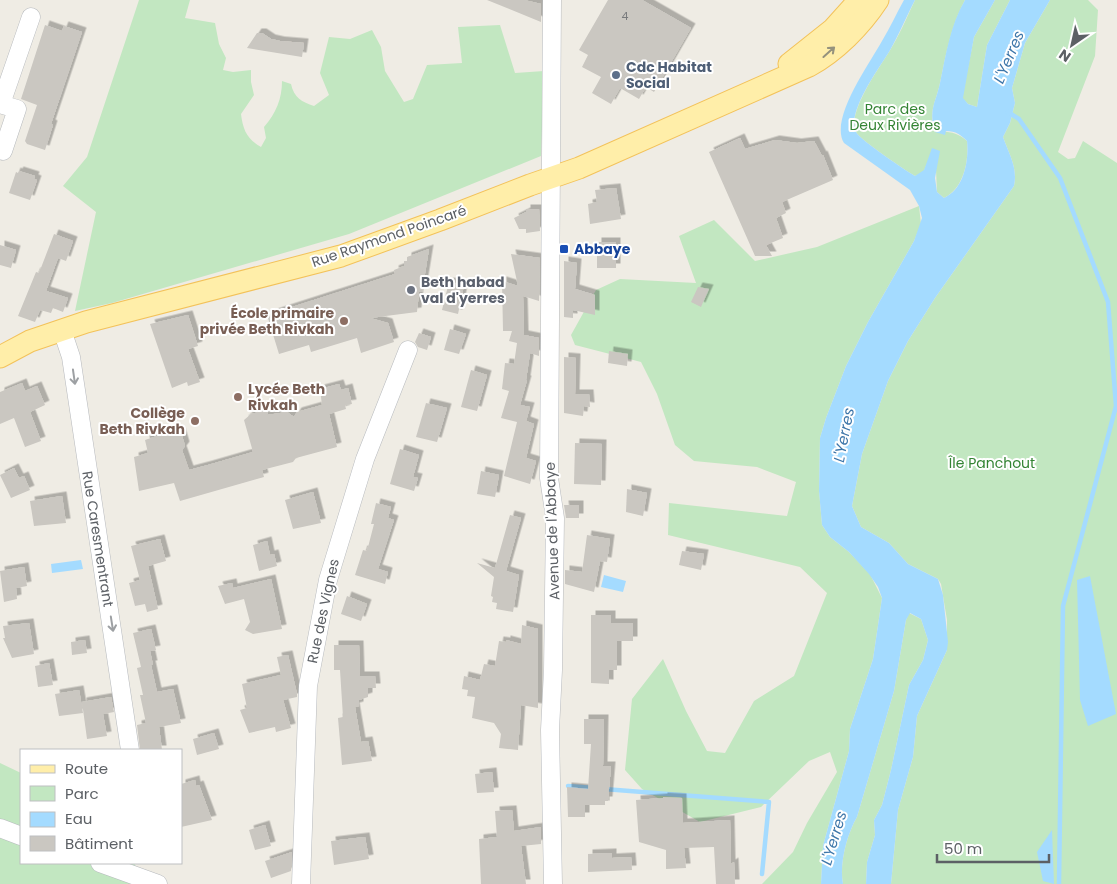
<svg xmlns="http://www.w3.org/2000/svg" width="1117" height="884" font-family="Poppins,sans-serif">
	<style>
		.green { fill: #c2e7c1 }
		.water { fill: #a4dbff }
		.lines { fill: none; stroke-linecap: round; stroke-linejoin: round }
		.stream { stroke: #a4dbff; stroke-width: 4.5 }
		.building { fill: #cac7c1; filter: url(#shadow) }
		.minor-casing { stroke: #b7babe; stroke-width: 19 }
		.major-casing { stroke: #f3c25a; stroke-width: 23 }
		.minor { stroke: #fff; stroke-width: 18 }
		.major { stroke: #ffeea9; stroke-width: 21 }
		.oneway { stroke: #95927d }
		.oneway2 { stroke: #9da0a3 }
		.service-dot { fill: #5c6f8a; stroke: #fff; stroke-width: 2 }
		.transit-dot { fill: #1a4fb4; stroke: #fff; stroke-width: 2 }
		.worship-dot { fill: #6b7280; stroke: #fff; stroke-width: 2 }
		.education-dot { fill: #8d6e63; stroke: #fff; stroke-width: 2 }
		.labels { text-anchor: middle; stroke-width: 4; stroke-linejoin: round; paint-order: stroke }
		.number-label { font-size: 11px; fill: #787a7c }
		.service-label { font-size: 14px; font-weight: bold; fill: #4e5e75; stroke: #fff; text-anchor: start }
		.park-label { font-size: 14px; fill: #348434; stroke: #fff }
		.street-label { font-size: 14px; fill: #5c6065; stroke: #fff }
		.transit-label { font-size: 14px; font-weight: bold; fill: #164399; stroke: #fff; text-anchor: start }
		.worship-label { font-size: 14px; font-weight: bold; fill: #5b616d; stroke: #fff; text-anchor: start }
		.education-label { font-size: 14px; font-weight: bold; fill: #785e54; stroke: #fff; text-anchor: end }
		.water-label { font-size: 15px; font-style: italic; fill: #3d76a9; stroke: #fff }
	</style>
	<defs>
		<filter id="shadow"><feDropShadow dx="4.5" dy="-4.5" stdDeviation="0" flood-color="#0004"/></filter>
	</defs>
	<rect width="100%" height="100%" fill="#efece4"/>
	<g class="green">
		<path d="M 139,0 L 190,0 L 185,18 L 215,23 L 219,44 L 226,58 L 223,70 L 233,72 L 251,70 L 251,82 L 254,95 L 241,114 C 243,130 247,139 261,147 L 266,138 L 264,127 C 276,113 282,99 282,81 L 291,84 C 294,98 302,102 314,106 L 329,95 L 320,73 L 329,37 L 350,39 L 372,30 L 381,47 L 385,71 L 404,102 L 413,99 L 427,65 L 462,63 L 458,27 L 500,25 L 515,73 L 544,71 L 541,156 L 349,234 L 112,303 L 75,311 L 96,212 L 63,186 L 87,157 Z"/>
		<path d="M 915,0 L 965,0 C 951,26 946,54 940,83 C 936,102 928,111 935,132 C 949,131 957,132 967,141 C 969,161 964,188 944,198 L 937,192 L 936,170 L 926,166 L 923,173 L 915,176 C 905,170 860,140 856,132 C 846,114 879,68 889,52 C 899,36 907,17 915,0 Z"/>
		<polygon points="995,0 1010,0 987,45 977,107 968,104 962,98 974,37"/>
		<path d="M 1050,0 L 1088,0 L 1098,10 L 1095,56 L 1058,152 L 1068,159 L 1075,158 L 1083,141 L 1117,163 L 1117,884 L 891,884 L 898,810 L 913,757 L 917,716 L 947,650 L 947,620 L 941,584 L 938,579 L 908,564 L 889,543 L 861,527 L 852,506 L 862,454 L 888,381 L 908,341 L 935,298 L 1014,186 C 1018,168 1009,154 1003,137 L 1010,123 L 1015,103 L 1012,88 L 1025,43 Z"/>
		<polygon points="919,206 921,224 914,241 868,322 846,366 826,418 820,438 819,490 822,525 830,537 849,552 870,574 882,598 873,659 850,729 849,751 823,846 821,884 762,884 793,852 807,823 837,772 830,752 809,761 761,807 700,822 642,789 625,770 632,699 663,659 686,711 707,751 725,753 754,701 794,676 827,593 800,567 668,535 669,503 787,516 796,482 757,467 694,461 675,445 657,394 641,362 575,345 571,335 596,290 620,279 696,283 679,236 714,220 755,261 817,247"/>
		<path d="M 909,613 L 921,619 L 928,640 L 923,660 L 909,685 L 891,770 L 882,805 L 874,820 L 875,835 L 867,862 L 866,884 L 843,884 C 839,864 847,834 857,817 L 894,691 L 906,620 Z"/>
		<polygon points="0,763 21,773 21,863 134,863 145,884 0,884"/>
	</g>
	<g class="water">
		<path d="M 904,0 L 915,0 C 906,17 899,35 889,52 C 879,68 846,113 856,132 C 860,140 905,170 915,176 L 924,170 L 932,148 L 940,151 L 935,178 L 937,192 L 944,198 C 964,189 969,161 967,141 C 961,135 956,131 946,131 L 945,135 L 935,132 C 928,110 936,102 940,83 C 946,54 950,26 965,0 L 995,0 L 974,37 L 963,98 L 968,104 L 977,107 L 987,45 L 1010,0 L 1050,0 L 1025,43 L 1012,88 L 1015,103 L 1010,123 L 1003,137 C 1009,154 1018,168 1014,186 L 935,298 L 908,341 L 888,381 L 862,454 L 852,506 L 861,527 L 889,543 L 908,564 L 938,579 L 943,595 L 948,642 L 947,650 L 917,716 L 913,757 L 898,810 L 891,884 L 866,884 L 867,862 L 875,835 L 874,820 L 882,805 L 891,770 L 909,685 L 923,660 L 928,640 L 921,619 L 910,613 L 906,620 L 894,691 L 857,817 C 847,834 839,864 843,884 L 821,884 L 823,846 L 849,751 L 850,729 L 873,659 L 882,598 L 878,587 L 869,574 L 849,552 L 830,537 L 822,525 L 819,491 L 820,438 L 826,418 L 846,366 L 868,322 L 914,241 L 922,218 L 919,206 L 910,190 L 844,143 C 829,119 870,63 882,41 C 890,28 896,14 904,0 Z"/>
		<polygon points="81,560 83,569 52,573 51,564"/>
		<polygon points="604,575 626,581 623,592 601,587"/>
		<polygon points="1090,576 1116,714 1088,726 1080,700 1077,580"/>
		<polygon points="1052,830 1054,884 1043,881 1037,852"/>
	</g>
	<g class="lines">
		<g class="stream">
			<polyline points="1008,112 1019,119 1060,178 1108,302 1116,406 1063,606 1059,884"/>
			<polyline points="568,786 594,788"/>
			<polyline points="604,789 769,802 762,874"/>
		</g>
	</g>
	<g class="building">
		<polygon points="487,0 524,0 541,4 541,22"/>
		<polygon points="608,0 642,0 691,28 654,92 646,87 639,99 620,88 611,104 592,93 601,77 582,67 588,55 579,50"/>
		<polygon points="45,25 62,31 64,26 82,32 51,124 53,125 45,150 27,144 25,141 37,105 21,99"/>
		<polygon points="257,33 262,33 271,39 280,41 304,43 302,57 247,48"/>
		<polygon points="740,138 745,149 775,140 797,143 814,141 822,156 823,155 833,180 782,202 786,213 776,218 783,238 766,245 772,256 755,256 709,152"/>
		<polygon points="19,171 35,176 34,179 37,180 30,200 9,193 16,172 18,173"/>
		<polygon points="616,188 621,219 590,224 588,204 597,202 595,190"/>
		<polygon points="526,209 539,209 540,231 526,233 526,229 519,229 514,218 526,212"/>
		<polygon points="54,234 73,241 66,261 58,258 46,291 68,298 63,312 53,308 51,313 40,310 35,322 18,316 36,272 39,273"/>
		<rect x="597" y="242" width="19" height="26"/>
		<polygon points="0,245 16,250 11,268 0,265"/>
		<polygon points="429,249 422,292 419,292 417,312 370,318 388,323 394,342 361,353 357,338 311,352 309,345 279,354 267,315 395,274 394,270 404,266 404,261 407,261 407,257"/>
		<polygon points="511,254 540,258 539,301 523,296 524,335 539,338 539,356 530,353 526,380 527,380 520,405 530,407 526,421 534,424 526,458 536,461 530,484 504,476 517,422 501,418 509,391 502,389 505,363 514,364 517,343 509,341 512,331 503,331 502,281 518,286"/>
		<polygon points="564,261 577,263 575,289 595,295 595,315 573,310 573,318 564,317"/>
		<polygon points="449,282 464,285 458,314 442,310"/>
		<polygon points="698,287 709,289 701,307 691,302"/>
		<polygon points="188,315 198,346 188,349 200,382 188,386 187,382 172,388 150,324"/>
		<polygon points="450,329 466,334 459,354 444,350"/>
		<polygon points="419,333 431,337 427,350 418,347 415,342"/>
		<polygon points="609,351 628,354 627,366 608,363"/>
		<polygon points="564,357 576,358 575,394 589,394 590,407 584,406 583,416 564,413"/>
		<polygon points="471,370 487,375 477,411 461,407"/>
		<polygon points="22,383 25,391 37,386 45,405 30,412 41,441 25,447 14,418 0,424 0,392"/>
		<polygon points="339,384 341,390 348,388 352,404 345,405 346,409 329,414 337,447 296,458 293,462 262,470 264,477 180,501 174,483 139,491 134,457 148,453 145,440 175,430 181,432 185,446 182,450 189,470 208,465 253,452 244,420 251,414 268,410 267,415 287,412 294,417 297,412 322,405 320,389"/>
		<polygon points="426,403 447,408 437,442 416,437"/>
		<polygon points="575,443 602,444 601,485 574,484"/>
		<polygon points="400,449 419,455 413,477 418,478 414,491 390,484"/>
		<polygon points="14,468 19,478 24,476 30,490 11,498 0,475"/>
		<polygon points="481,471 499,475 495,497 477,494"/>
		<polygon points="627,489 647,493 643,516 626,512"/>
		<polygon points="313,492 321,523 293,529 285,500"/>
		<polygon points="62,496 66,523 34,526 30,501"/>
		<polygon points="376,503 391,507 388,518 394,520 378,569 388,572 385,584 355,575 363,550 367,551 374,524 371,524"/>
		<polygon points="564,505 579,505 579,518 566,518"/>
		<polygon points="510,515 521,518 506,571 519,575 513,612 496,609 497,603 492,602 493,597 491,596 494,577 477,563 495,568"/>
		<polygon points="587,535 610,539 607,562 600,561 594,592 565,584 565,570 582,572"/>
		<polygon points="160,539 166,561 148,566 158,609 147,612 145,604 135,606 129,583 140,580 131,546"/>
		<polygon points="267,541 270,555 274,554 277,566 259,571 253,545"/>
		<polygon points="682,551 704,554 701,570 679,565"/>
		<polygon points="24,567 27,586 16,588 17,599 4,602 0,571"/>
		<polygon points="271,579 282,629 253,634 245,630 250,622 244,599 225,604 218,586 232,583 233,588"/>
		<polygon points="347,596 367,604 361,621 341,614"/>
		<polygon points="591,615 611,615 611,623 633,623 633,641 617,641 617,670 609,670 609,684 591,683"/>
		<polygon points="29,623 34,654 12,658 3,638 5,638 3,626"/>
		<polygon points="522,625 538,629 538,708 521,705 518,750 499,748 501,734 494,723 472,718 475,697 467,696 468,690 462,689 464,676 480,680 484,664 495,666 499,641 506,642 506,640 521,644"/>
		<polygon points="151,629 156,650 150,651 153,665 151,665 157,692 173,689 181,723 159,727 162,750 140,750 137,725 146,723 140,695 143,695 137,668 141,667 133,633"/>
		<polygon points="85,640 87,653 72,655 71,642"/>
		<polygon points="334,645 359,645 360,676 375,676 376,688 368,688 368,697 359,700 359,706 355,707 361,742 368,741 372,761 342,765 338,718 343,717 340,670 334,670"/>
		<polygon points="288,655 297,694 297,697 283,700 291,728 276,732 275,727 249,733 240,710 247,708 242,684 281,675 277,657"/>
		<polygon points="49,663 53,685 38,687 35,666"/>
		<polygon points="79,690 83,713 59,716 55,694"/>
		<polygon points="111,697 114,712 103,714 107,736 87,739 82,702"/>
		<polygon points="584,719 604,719 603,766 611,766 608,801 605,801 605,805 585,805 585,817 568,817 567,787 588,789 591,744 584,744"/>
		<polygon points="214,733 219,749 197,755 193,739"/>
		<polygon points="492,772 494,792 477,793 475,774"/>
		<polygon points="195,780 196,786 199,785 212,820 181,827 181,784"/>
		<polygon points="663,797 682,798 683,823 730,820 731,864 734,862 735,884 716,884 714,847 684,848 686,868 666,869 666,850 639,842 636,800 663,798"/>
		<polygon points="512,810 514,831 541,827 541,844 521,846 526,884 481,884 479,839 497,837 495,811"/>
		<polygon points="265,825 271,846 255,850 249,830"/>
		<polygon points="365,837 369,859 334,865 331,841"/>
		<polygon points="292,852 291,871 271,878 265,861"/>
		<polygon points="612,853 612,858 631,857 632,870 588,872 588,854"/>
	</g>
	<g class="lines">
		<defs>
			<g id="minor">
				<polyline points="552,0 549,478 555,518 553,670 550,730 553,884"/>
				<polyline points="0,104 17,109 3,151 0,150"/>
				<polyline points="1,104 31,17"/>
				<polyline points="62,330 71,357 130,750"/>
				<polyline points="0,828 21,836"/>
				<polyline points="100,863 158,884"/>
				<polyline points="301,884 308,686 328,580 365,459 408,350"/>
			</g>
			<g id="major">
				<polyline points="789,64 833,29 859,0"/>
				<path d="M 0,357 L 30,341 L 86,322 L 341,256 L 440,220 L 530,185 L 579,168 L 809,66 C 836,51 861,26 878,0"/>
			</g>
		</defs>
		<use href="#minor" class="minor-casing"/>
		<use href="#major" class="major-casing"/>
		<use href="#minor" class="minor"/>
		<use href="#major" class="major"/>
	</g>
	<defs><path id="oneway-shaft" d="M-6 0H5M1.5-3L5.5 0L1.5 3" fill="none" stroke-width="1.6" stroke-linecap="round" stroke-linejoin="round" transform="scale(1.25)"/></defs>
	<use class="oneway" href="#oneway-shaft" transform="translate(829 52) rotate(-42)"/>
	<g class="oneway2">
		<use href="#oneway-shaft" transform="translate(74 377) rotate(82)"/>
		<use href="#oneway-shaft" transform="translate(112 624) rotate(81)"/>
	</g>
	<circle class="service-dot" cx="616" cy="75" r="5"/>
	<rect class="transit-dot" x="559" y="244" width="10" height="10" rx="2.5"/>
	<circle class="worship-dot" cx="411" cy="290" r="5"/>
	<g class="education-dot">
		<circle cx="344" cy="321" r="5"/>
		<circle cx="238" cy="397" r="5"/>
		<circle cx="195" cy="421" r="5"/>
	</g>
	<g class="labels">
		<g class="number-label">
			<text x="625" y="20">4</text>
		</g>
		<g class="service-label">
			<text x="626" y="72">Cdc Habitat<tspan x="626" dy="16">Social</tspan></text>
		</g>
		<g class="park-label">
			<text x="895" y="114">Parc des<tspan x="895" dy="16">Deux Rivières</tspan></text>
			<text x="992" y="468">Île Panchout</text>
		</g>
		<g class="street-label">
			<text transform="translate(389 236) rotate(-19)" y="5">Rue Raymond Poincaré</text>
			<text transform="translate(552 531) rotate(-92)" y="5">Avenue de l'Abbaye</text>
			<text transform="translate(98 539) rotate(81)" y="5">Rue Caresmentrant</text>
			<text transform="translate(323 611) rotate(-78)" y="5">Rue des Vignes</text>
		</g>
		<g class="transit-label">
			<text x="574" y="254">Abbaye</text>
		</g>
		<g class="worship-label">
			<text x="421" y="287">Beth habad<tspan x="421" dy="16">val d'yerres</tspan></text>
		</g>
		<g class="education-label">
			<text x="334" y="318">École primaire<tspan x="334" dy="16">privée Beth Rivkah</tspan></text>
			<text x="248" y="394" text-anchor="start">Lycée Beth<tspan x="248" dy="16">Rivkah</tspan></text>
			<text x="185" y="418">Collège<tspan x="185" dy="16">Beth Rivkah</tspan></text>
		</g>
		<g class="water-label">
			<text transform="translate(1009 57) rotate(-67)" y="5">L'Yerres</text>
			<text transform="translate(844 435) rotate(-79)" y="5">L'Yerres</text>
			<text transform="translate(834 838) rotate(-73)" y="5">L'Yerres</text>
		</g>
	</g>
	<rect x="20" y="749" width="162" height="115" fill="#ffffff" stroke="#bebfc1"/>
	<rect x="30" y="765" width="25" height="8" fill="#ffeea9" stroke="#bebfc1"/>
	<text x="65" y="774" font-size="15" fill="#5c6065">Route</text>
	<rect x="30" y="786" width="25" height="15" fill="#c2e7c1" stroke="#bebfc1"/>
	<text x="65" y="799" font-size="15" fill="#5c6065">Parc</text>
	<rect x="30" y="812" width="25" height="15" fill="#a4dbff" stroke="#bebfc1"/>
	<text x="65" y="824" font-size="15" fill="#5c6065">Eau</text>
	<rect x="30" y="836" width="25" height="15" fill="#cac7c1" stroke="#bebfc1"/>
	<text x="65" y="849" font-size="15" fill="#5c6065">Bâtiment</text>
	<g transform="translate(1072 45) rotate(214)" stroke="#ffffff" stroke-width="4" paint-order="stroke">
	<path d="M0-4L9 19L0 12L-9 19Z" fill="#5c6065"/>
	<text y="-8" font-size="14" font-weight="bold" text-anchor="middle" fill="#5c6065">N</text>
	</g>
	<path d="M937 854v8h112v-8" fill="none" stroke="#5c6065" stroke-width="2.5"/>
	<text x="944" y="854" font-size="15" fill="#5c6065" stroke="#ffffff" stroke-width="4" paint-order="stroke">50 m</text>
</svg>
